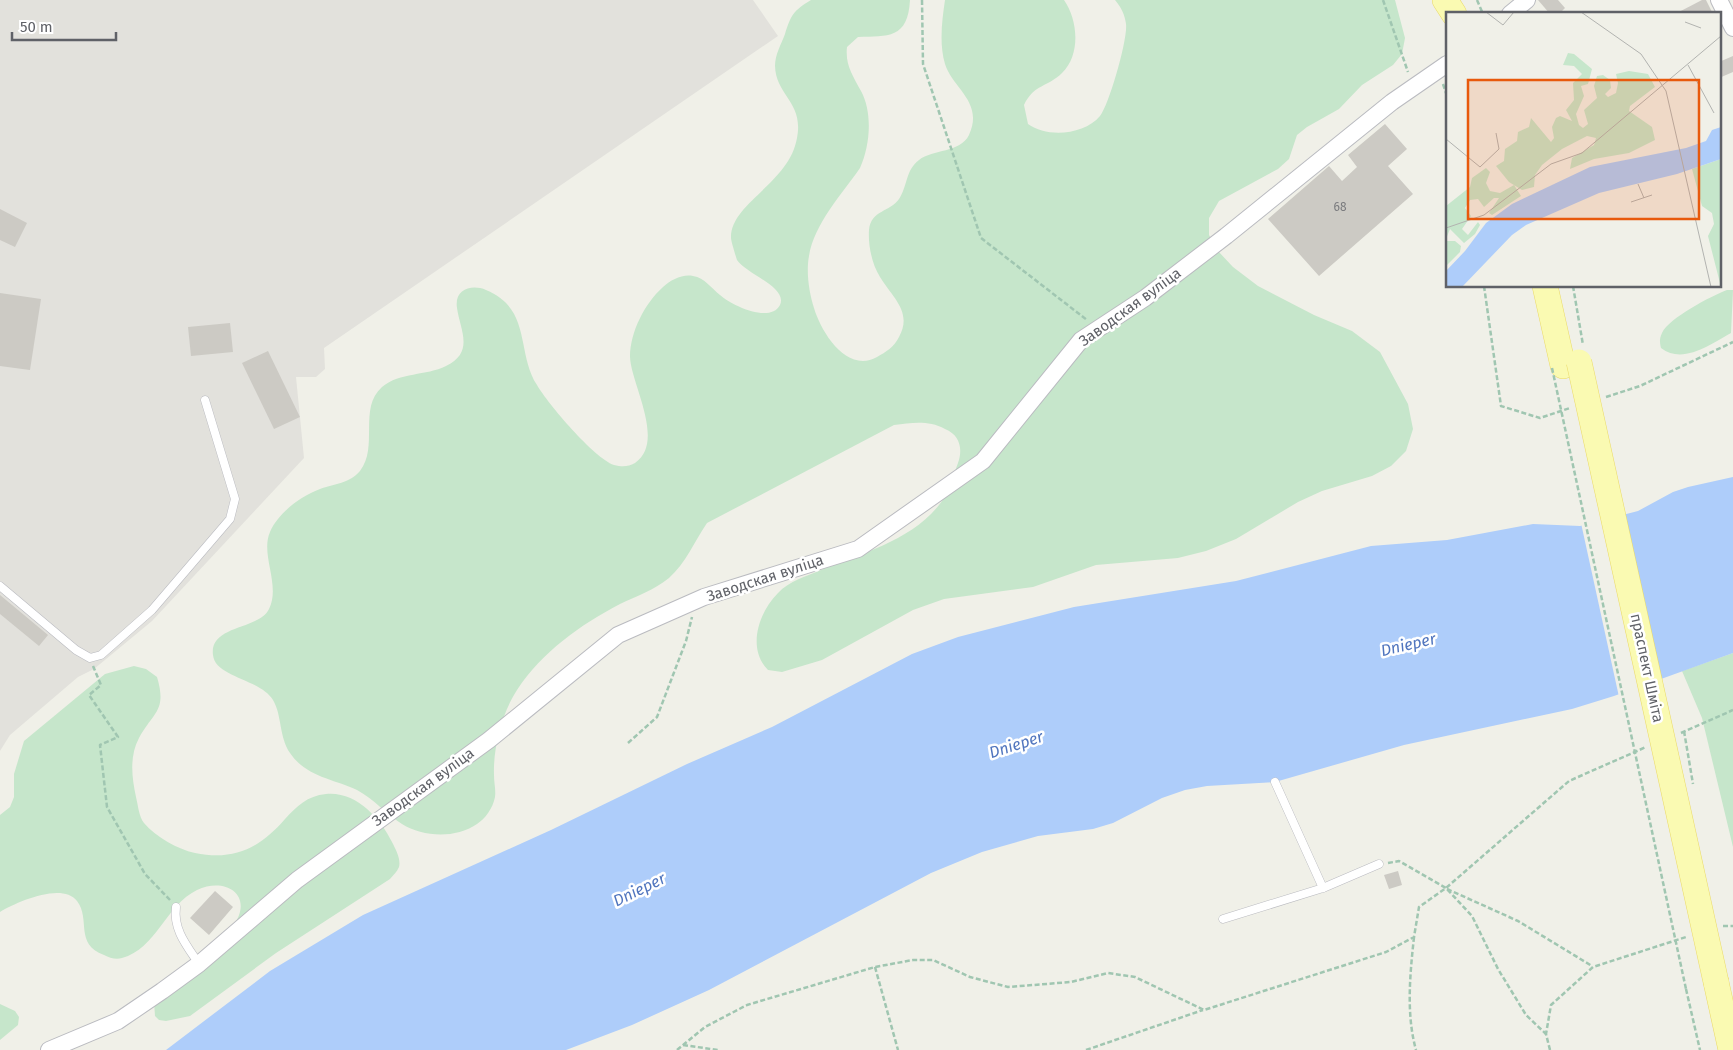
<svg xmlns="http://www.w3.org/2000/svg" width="1733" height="1050" font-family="'Fira Sans',sans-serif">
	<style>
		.industrial { fill: #e2e1dc }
		.green { fill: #c6e6cb }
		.water { fill: #aecdfa }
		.pier { fill: #f0f0e8 }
		.building { fill: #cccac4 }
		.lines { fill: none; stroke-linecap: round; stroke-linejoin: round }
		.lane-casing { stroke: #babbc0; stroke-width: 9 }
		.street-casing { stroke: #babbc0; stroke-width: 18 }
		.primary-casing { stroke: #ead967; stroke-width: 26 }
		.path { stroke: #a0c6b1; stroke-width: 2.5; stroke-dasharray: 5 2.5; stroke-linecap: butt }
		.lane { stroke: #fff; stroke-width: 8 }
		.street { stroke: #fff; stroke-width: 16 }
		.primary { stroke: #fafab2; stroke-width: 25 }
		.primary-bridge-casing { stroke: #ead967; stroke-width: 26; stroke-linecap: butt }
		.path-bridge { stroke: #a0c6b1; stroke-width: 2.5; stroke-dasharray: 5 2.5; stroke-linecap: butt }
		.primary-bridge { stroke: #fafab2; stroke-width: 25 }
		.labels { text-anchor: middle; stroke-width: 5; stroke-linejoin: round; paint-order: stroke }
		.number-label { font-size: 12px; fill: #7a7b7e }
		.street-label { font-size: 15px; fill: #5f6167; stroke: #fff }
		.water-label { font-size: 16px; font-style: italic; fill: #5075be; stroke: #fff }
		.inset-road { fill: none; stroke: #b2b3b0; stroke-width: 1 }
		.view { fill: #e8590c; fill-opacity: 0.15; stroke: #e8590c; stroke-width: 2.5 }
		.inset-edge { fill: none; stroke: #5f6167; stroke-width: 2.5 }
	</style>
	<rect width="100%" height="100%" fill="#f0f0e8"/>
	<polygon class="industrial" points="0,0 753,0 778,36 324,348 325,369 316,377 296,377 304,458 152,621 94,669 78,677 10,735 0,751"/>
	<g class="green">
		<path d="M 811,0 L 910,0 C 908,39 888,36 858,37 L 847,47 C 845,65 853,76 861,91 C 873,113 870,146 860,168 C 842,194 814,224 809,256 C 806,272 809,292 814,308 C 821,332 847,374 877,357 C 886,352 894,347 899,337 C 913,312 892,297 880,277 C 872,264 868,246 869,230 C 871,210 890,212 899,199 C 908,185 905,171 919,160 C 933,149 960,153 969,135 C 984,102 953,89 945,64 C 939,44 942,20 945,0 L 1064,0 C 1078,20 1081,55 1062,73 C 1048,87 1034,84 1024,105 L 1028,124 C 1047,138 1084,135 1100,116 C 1109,105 1128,39 1126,24 C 1125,15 1121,7 1115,0 L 1395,0 L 1405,38 L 1402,54 L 1393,65 L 1362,85 L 1339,109 L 1307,127 L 1297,135 L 1289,159 L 1278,169 L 1219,201 L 1209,218 L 1209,235 L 1218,251 L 1233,267 L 1258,286 L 1314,315 L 1352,331 L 1380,352 L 1408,404 L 1413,429 L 1406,451 L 1391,466 L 1372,476 L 1322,491 L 1298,502 L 1236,539 L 1206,551 L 1178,558 L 1096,565 L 1033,587 L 944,599 L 913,610 L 822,660 L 782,672 L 768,670 C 747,649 758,613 778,593 C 789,581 807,576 821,570 C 865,552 920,538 946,495 C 951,486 954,473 958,463 C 963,449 960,435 945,429 C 928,420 912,423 894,425 L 707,523 C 694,542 686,563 669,578 C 654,590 637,596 620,604 C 580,625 542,652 517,690 C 502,713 493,747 494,775 C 494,783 496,790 495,797 C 493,808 485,819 477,824 C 455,839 423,837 402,824 C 386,814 374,799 357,790 C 334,779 306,777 290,753 C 279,737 282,715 273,700 C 260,679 215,677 213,655 C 209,625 259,630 269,609 C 281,585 260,555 270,532 C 278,513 301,496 320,489 C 334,484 350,483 360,471 C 379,447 358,408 382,387 C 400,372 426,376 446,366 C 475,352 460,330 457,308 C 454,289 472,284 486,290 C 532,309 516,352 537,385 C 548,404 594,458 614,465 C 622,467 628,467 635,463 C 666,442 631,384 630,357 C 630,332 645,303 663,287 C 671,280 682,274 693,276 C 705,278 711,288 720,295 C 731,305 770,324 780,305 C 788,287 746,274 737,260 C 736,257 731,241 731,238 C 730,203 789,184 797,138 C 804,102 776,96 775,66 C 775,54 781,45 785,34 C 791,15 793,11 811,0 Z"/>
		<path d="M 1727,290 L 1733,290 L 1731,333 C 1711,344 1683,365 1661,348 C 1660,343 1659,339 1662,333 C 1669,318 1711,296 1727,290 Z"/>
		<polygon points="1733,653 1733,847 1702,718 1682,671"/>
		<path d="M 134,666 L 146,669 L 157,677 C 167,711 154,711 139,738 C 129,757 132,778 136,797 C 138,805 139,817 144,823 C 156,837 177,849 195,853 C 234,861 260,848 285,819 C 297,806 307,796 326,794 C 356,791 380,818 392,842 C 396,850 401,859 399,867 C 397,872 393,875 390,879 L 276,953 L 190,1016 L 166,1021 L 159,1020 L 155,1016 L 154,1002 L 233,926 C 255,896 226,876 197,890 C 166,905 156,949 122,958 C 116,960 110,958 104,955 C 74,944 91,919 77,901 C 62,882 17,902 0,912 L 0,815 L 10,807 L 14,797 L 14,774 L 24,741 L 105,674 Z"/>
		<polygon points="0,1004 15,1011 19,1017 18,1025 0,1040"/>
	</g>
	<polygon class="water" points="1733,477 1733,653 1614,696 1572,709 1404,745 1275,782 1207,786 1185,790 1162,798 1113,823 1093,829 1038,836 982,852 931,873 709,990 632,1025 566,1050 166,1050 270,971 363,915 551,830 687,764 772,727 912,654 958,637 1074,607 1236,581 1371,546 1447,540 1533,524 1580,526 1638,511 1673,492 1688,487"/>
	<polygon class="pier" points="1623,513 1660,682 1619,697 1581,523"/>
	<g class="building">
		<polygon points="1538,0 1558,0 1565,8 1559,14 1550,14"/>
		<polygon points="1702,0 1706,0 1713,14 1675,14"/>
		<polygon points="1733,56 1733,72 1719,78 1719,62"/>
		<polygon points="1385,124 1407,149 1388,166 1413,194 1319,276 1268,219 1329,166 1342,181 1357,167 1348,155"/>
		<polygon points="0,209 27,223 15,247 0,240"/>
		<polygon points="0,293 41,299 30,370 0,366"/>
		<polygon points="230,323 233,352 191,356 188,327"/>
		<polygon points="268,351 300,417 274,429 242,363"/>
		<polygon points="0,595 48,635 39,646 0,614"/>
		<polygon points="1398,871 1402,885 1389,889 1384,875"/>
		<polygon points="215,891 233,907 209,935 190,918"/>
	</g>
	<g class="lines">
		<defs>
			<g id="lane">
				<polyline points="0,586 76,650 90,658 101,655 152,610 230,519 235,499 205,400"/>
				<polyline points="1275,782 1323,888"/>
				<path d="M 176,907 C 173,930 187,946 199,964"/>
				<polyline points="1223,919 1323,888 1379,864"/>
			</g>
			<g id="street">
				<polyline points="1719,0 1733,28"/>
				<polyline points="1510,14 1527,0"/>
				<polyline points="49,1050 118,1021 162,991 199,964 297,880 489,740 618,635 704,597 858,549 983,461 1081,340 1145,298 1226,236 1392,102 1447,64"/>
			</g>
			<g id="primary">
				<polyline points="1445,0 1454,14"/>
				<polyline points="1545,286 1563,366"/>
				<polyline points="1716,982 1731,1050"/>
			</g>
		</defs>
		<use href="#lane" class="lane-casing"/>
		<use href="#street" class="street-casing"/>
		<use href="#primary" class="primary-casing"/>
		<g class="path">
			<polyline points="922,0 923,64 981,238 1087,320"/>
			<polyline points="1383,0 1408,72"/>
			<polyline points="1477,0 1483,14"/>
			<polyline points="1443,84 1447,96"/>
			<polyline points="1484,286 1501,406 1540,418 1570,408"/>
			<polyline points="1573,286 1583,345"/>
			<polyline points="1606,397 1640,386 1733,342"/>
			<polyline points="93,666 101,685 89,695 118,737 100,745 107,807 145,874 170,900"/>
			<polyline points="1684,731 1693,784"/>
			<polyline points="1681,733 1733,710"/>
			<polyline points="628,743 657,717 686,641 692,617"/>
			<polyline points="1388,863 1399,861 1446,888 1472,916 1498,969 1526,1015 1546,1034"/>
			<polyline points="1447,889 1518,921 1592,966"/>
			<polyline points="1723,926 1733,926"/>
			<path d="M 1414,937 C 1410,974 1406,1014 1416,1050"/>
			<polyline points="875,967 898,1050"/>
			<polyline points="1686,989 1700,1050"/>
			<polyline points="683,1045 718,1050"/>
			<polyline points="677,1050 705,1027 747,1005 875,967 913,960 933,960 970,977 1008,987 1071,982 1108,973 1135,977 1204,1010 1386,952 1414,937 1419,907 1446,888 1569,781 1646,747"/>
			<polyline points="1086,1050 1203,1010"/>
			<polyline points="1550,1050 1546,1034 1551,1005 1593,967 1686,937"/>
		</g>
		<use href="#lane" class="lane"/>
		<use href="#street" class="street"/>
		<use href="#primary" class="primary"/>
		<defs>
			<polyline id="primary-bridge" points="1579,362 1716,982"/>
		</defs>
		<use href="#primary-bridge" class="primary-bridge-casing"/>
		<polyline class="path-bridge" points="1552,368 1686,989"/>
		<use href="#primary-bridge" class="primary-bridge"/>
	</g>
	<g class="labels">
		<g class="number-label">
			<text x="1340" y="211">68</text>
		</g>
		<g class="street-label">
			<text transform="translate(1130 307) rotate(-36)" y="5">Заводская вуліца</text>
			<text transform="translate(765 578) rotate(-18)" y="5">Заводская вуліца</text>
			<text transform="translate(1647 668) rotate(78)" y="5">праспект Шміта</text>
			<text transform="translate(423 787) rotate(-36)" y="5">Заводская вуліца</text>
		</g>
		<g class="water-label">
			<text transform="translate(1408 644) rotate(-13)" y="6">Dnieper</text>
			<text transform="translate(1016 744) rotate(-18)" y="6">Dnieper</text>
			<text transform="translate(639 889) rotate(-26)" y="6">Dnieper</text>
		</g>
	</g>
	<g transform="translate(1446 12)">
		<rect width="275" height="275" fill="#f0f0e8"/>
		<path d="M 122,41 L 128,42 L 146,57 L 142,72 L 135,74 L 138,84 L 130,102 L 133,113 L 137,116 L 142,112 L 138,98 L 151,86 L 148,74 L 151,64 L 157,63 L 164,68 L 165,76 L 159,82 L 162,85 L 170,81 L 172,71 L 170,62 L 183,59 L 202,62 L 209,75 L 184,94 L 183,99 L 206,115 L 209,128 L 183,141 L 148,147 L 124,157 L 126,146 L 148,133 L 150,126 L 141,124 L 116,137 L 96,153 L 89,163 L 88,175 L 76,178 L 63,170 L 50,154 L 58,149 L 59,137 L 71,129 L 72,120 L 83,115 L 85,106 L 105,130 L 108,126 L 106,115 L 110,106 L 114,104 L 126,109 L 120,98 L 128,88 L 127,71 L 136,62 L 128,54 L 117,53 ZM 275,147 L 275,275 L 262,224 L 268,212 L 266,201 L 256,194 L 246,157 ZM 40,156 L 44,160 L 40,171 L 44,179 L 54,181 L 68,173 L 75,184 L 46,203 L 43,201 L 53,186 L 48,186 L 38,195 L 32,187 L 24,188 L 19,196 L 25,204 L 16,217 L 22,223 L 32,210 L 34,213 L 29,222 L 18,231 L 4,217 L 0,227 L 0,194 L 24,175 L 26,166 ZM 0,229 L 9,229 L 15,234 L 14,240 L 0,254 Z" fill="#c6e6cb"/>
		<path d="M 275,115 L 275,147 L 231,162 L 153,181 L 80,213 L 66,223 L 16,275 L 0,275 L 0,259 L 19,239 L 40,211 L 66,192 L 144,155 L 240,136 L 260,129 L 266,118 Z" fill="#aecdfa"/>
		<path class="inset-road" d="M 40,0 L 57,13 L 68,0M 135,0 L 195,42 L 220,79 L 265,275M 239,10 L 255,16M 242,53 L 268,101M 0,127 L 34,155 L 53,137 L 50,121M 192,172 L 198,186M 185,190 L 206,183M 0,216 L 38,203 L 105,152 L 136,141 L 275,24"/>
		<path class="view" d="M 22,68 L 253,68 L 253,207 L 22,207 Z"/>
		<rect width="275" height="275" class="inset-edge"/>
	</g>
	<path d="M12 32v8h104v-8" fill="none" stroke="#5f6167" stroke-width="2.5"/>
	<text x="20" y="32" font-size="15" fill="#5f6167" stroke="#ffffff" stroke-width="4" paint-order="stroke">50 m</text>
</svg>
